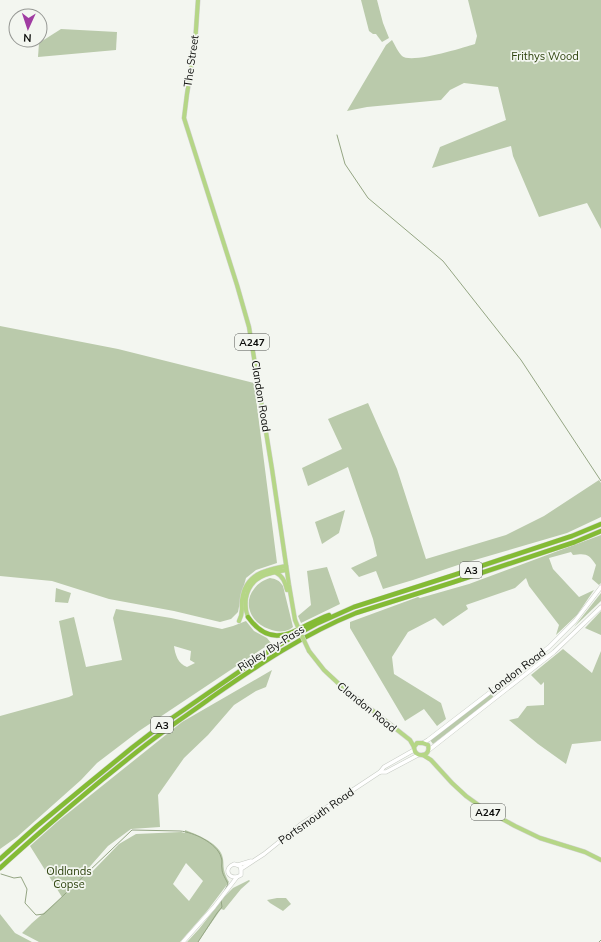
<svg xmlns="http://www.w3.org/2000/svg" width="601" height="942" font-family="Mulish,sans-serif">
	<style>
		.green { fill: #bacaab; fill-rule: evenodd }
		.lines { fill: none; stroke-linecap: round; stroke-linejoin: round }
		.stream { stroke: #94a583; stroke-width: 1 }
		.secondary-casing { stroke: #c8ccc5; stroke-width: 4.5 }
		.primary-casing { stroke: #d3d3d3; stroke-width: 5 }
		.highway-casing { stroke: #d3d3d3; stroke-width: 5.5 }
		.secondary { stroke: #fff; stroke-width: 3.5 }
		.primary { stroke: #b5d686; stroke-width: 4 }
		.highway { stroke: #84bb35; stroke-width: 4.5 }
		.primary-bridge-casing { stroke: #d3d3d3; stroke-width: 5; stroke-linecap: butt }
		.primary-bridge { stroke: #b5d686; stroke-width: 4 }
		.labels { text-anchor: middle; stroke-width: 3.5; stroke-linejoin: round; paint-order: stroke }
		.shield { fill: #f3f6f0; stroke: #51524f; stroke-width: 1 }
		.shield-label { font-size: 10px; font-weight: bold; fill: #0b0c0a }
		.park-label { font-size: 11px; fill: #2d430d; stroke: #f3f6f0 }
		.street-label { font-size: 11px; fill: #0b0c0a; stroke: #f3f6f0 }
	</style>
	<rect width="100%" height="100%" fill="#f3f6f0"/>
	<g class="green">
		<polygon points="361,0 377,0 383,23 389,38 382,42 376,34 373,34 369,31"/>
		<path d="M 468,0 L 601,0 L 601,229 L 587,203 L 539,217 L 513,156 L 511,146 L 432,168 L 440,147 L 506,120 L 498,87 L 464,83 L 450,90 L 441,100 L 367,107 L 347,111 L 386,45 L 392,40 C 395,45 398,52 402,56 C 411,64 462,48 475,44 L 477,36 Z"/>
		<polygon points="61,29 117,32 116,50 38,57 39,43"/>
		<polygon points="0,326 118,349 254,383 277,563 256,570 246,578 241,596 238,612 231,619 220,622 174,611 109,599 52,581 0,576"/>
		<polygon points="368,403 397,469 426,559 506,535 544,516 599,480 601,483 601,517 567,533 461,564 413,580 383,589 376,571 359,577 351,568 377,556 373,539 348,467 308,486 302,468 342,449 328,419 345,412"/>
		<polygon points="345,510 339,533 322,544 315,522"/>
		<path d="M 601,535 L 601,583 L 599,585 L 592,579 L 596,565 C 589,554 586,553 573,555 L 571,552 L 549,558 L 553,569 L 579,597 L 594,590 L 577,615 L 556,635 L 559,625 L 529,586 L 526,578 L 515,588 L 466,605 L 468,609 L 443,626 L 435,618 L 408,632 L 392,657 L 394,674 L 441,703 L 446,719 L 437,726 L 424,709 L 405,721 L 350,628 L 350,622 L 418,597 L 420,598 L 469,584 Z"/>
		<polygon points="327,567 340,604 301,623 298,616 311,605 307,571"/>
		<path d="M 270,578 C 276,579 279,580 283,586 L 293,627 C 291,629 288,630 285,631 C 279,632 274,631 269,629 C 252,624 242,604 254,589 C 258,583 264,580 270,578 Z"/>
		<polygon points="56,588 71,593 68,603 55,602"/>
		<polygon points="601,593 601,601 574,627"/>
		<path d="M 116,609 L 171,618 L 222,629 L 233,626 L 246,621 L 254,631 L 267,638 L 271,643 L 139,731 L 97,763 L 81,780 L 17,837 L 0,849 L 0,716 L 69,697 L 73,695 L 59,621 L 74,617 L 86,667 L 122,660 L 113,618 ZM 174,646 L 191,651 L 190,660 L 195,663 L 187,667 C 178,664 175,654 174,646 Z"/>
		<polygon points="601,611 601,635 585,628"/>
		<polygon points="563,649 592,673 601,651 601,741 572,744 566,764 538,744 509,720 518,718 527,706 544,705 544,682 541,685 531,675"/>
		<path d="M 272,670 L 266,687 L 256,691 L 234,705 L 208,735 L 184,758 L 158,795 L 160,827 L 131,829 L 108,846 L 85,872 L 88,876 L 119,844 L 136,834 L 181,832 L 185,833 L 185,830 C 196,834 217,842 222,855 C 224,860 223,865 224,870 C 225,874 227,879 229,882 L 207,911 L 180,942 L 39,942 L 22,933 L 32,923 L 62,897 L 30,846 L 57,822 L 182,722 ZM 186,863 L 203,881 L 189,901 L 173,884 Z"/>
		<polygon points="490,694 493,695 493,697 491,699 433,744 430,740"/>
		<polygon points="249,880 250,881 241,889 224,910 221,909 198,942 187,942 199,929 225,896 233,888"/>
		<polygon points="277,898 286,898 291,904 283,911 270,903 267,900"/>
		<polygon points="0,914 15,933 32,942 0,942"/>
	</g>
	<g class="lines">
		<g class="stream">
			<polyline points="337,135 345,164 368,198 443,261 521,360 601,481"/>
			<path d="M 1,874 L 14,878 L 21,877 L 27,889 L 25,903 L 36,915 L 44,914 L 132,830 L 180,831 C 193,832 217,843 221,857 C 223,861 221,865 222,869 C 222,874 226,879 228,884 L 224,892"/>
			<polyline points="198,942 217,913 222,907 221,900"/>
			<polyline points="599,942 601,940"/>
		</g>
		<defs>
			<g id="secondary">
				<polyline points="423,743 428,740 549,647 575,621 601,587"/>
				<polyline points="429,750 554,652 601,607"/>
				<polyline points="380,772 386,772 418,755"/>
				<polyline points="238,865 251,861"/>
				<path d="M 237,877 C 227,878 224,868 234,864 L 240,866 L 241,869"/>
				<polyline points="183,942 214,907 237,877 241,875 241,869 264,854 300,825 380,772 384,767 414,750"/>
			</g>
			<g id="primary">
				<polyline points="198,0 195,44 187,94 184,118 237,285 249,327 272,469 289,585 295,620"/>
				<path d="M 275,572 C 283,576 285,582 287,590"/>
				<path d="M 248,617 C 245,610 245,605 246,598 C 250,576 268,573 286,570"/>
				<path d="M 239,621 C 244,611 241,610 242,600 C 245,574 265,570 286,566"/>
				<polyline points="309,651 324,670 339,684 410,740 414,747"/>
				<path d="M 417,743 L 423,743 L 428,745 C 432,757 414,759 414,747 Z"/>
				<polyline points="423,755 431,760 452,783 466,796 484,809 515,826 540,838 585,852 601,860"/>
			</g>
			<g id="highway">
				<path d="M 248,617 C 274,654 298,626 329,615"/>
				<polyline points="0,859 37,826 84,787 133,747 159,727 266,653 294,636 316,624 354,607 454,575 572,536 601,524"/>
				<path d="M 0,868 C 34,837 68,808 103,779 C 123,763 142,747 163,732 C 179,720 196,709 212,697 C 258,665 304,634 356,613 L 454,582 L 575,542 L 601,531"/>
			</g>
		</defs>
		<use href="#secondary" class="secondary-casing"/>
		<use href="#primary" class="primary-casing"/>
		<use href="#highway" class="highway-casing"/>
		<use href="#secondary" class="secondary"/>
		<use href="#primary" class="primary"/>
		<use href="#highway" class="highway"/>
		<defs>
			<polyline id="primary-bridge" points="295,620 301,634 309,651"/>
		</defs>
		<use href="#primary-bridge" class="primary-bridge-casing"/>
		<use href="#primary-bridge" class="primary-bridge"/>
	</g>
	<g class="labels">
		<g class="shield">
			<rect x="235" y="334" width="34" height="16" rx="3"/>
			<rect x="460" y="562" width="22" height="16" rx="3"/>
			<rect x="151" y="717" width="22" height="16" rx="3"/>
			<rect x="471" y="804" width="34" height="16" rx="3"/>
		</g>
		<g class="shield-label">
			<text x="252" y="346">A247</text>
			<text x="471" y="574">A3</text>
			<text x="162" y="729">A3</text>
			<text x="488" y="816">A247</text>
		</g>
		<g class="park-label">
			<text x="545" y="60">Frithys Wood</text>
			<text x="69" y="875">Oldlands<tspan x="69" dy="13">Copse</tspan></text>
		</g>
		<g class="street-label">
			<text transform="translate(191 61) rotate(-82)" y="4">The Street</text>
			<text transform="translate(261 396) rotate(81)" y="4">Clandon Road</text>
			<text transform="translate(271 648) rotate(-32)" y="4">Ripley By-Pass</text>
			<text transform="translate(517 671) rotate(-37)" y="4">London Road</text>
			<text transform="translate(367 707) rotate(39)" y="4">Clandon Road</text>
			<text transform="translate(316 816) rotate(-35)" y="4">Portsmouth Road</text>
		</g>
	</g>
	<g transform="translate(28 28) rotate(183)"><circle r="19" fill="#f3f6f0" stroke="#969894"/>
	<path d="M0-3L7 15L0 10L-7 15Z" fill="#a03ca2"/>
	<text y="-6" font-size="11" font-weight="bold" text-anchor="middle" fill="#0b0c0a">N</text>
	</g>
</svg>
